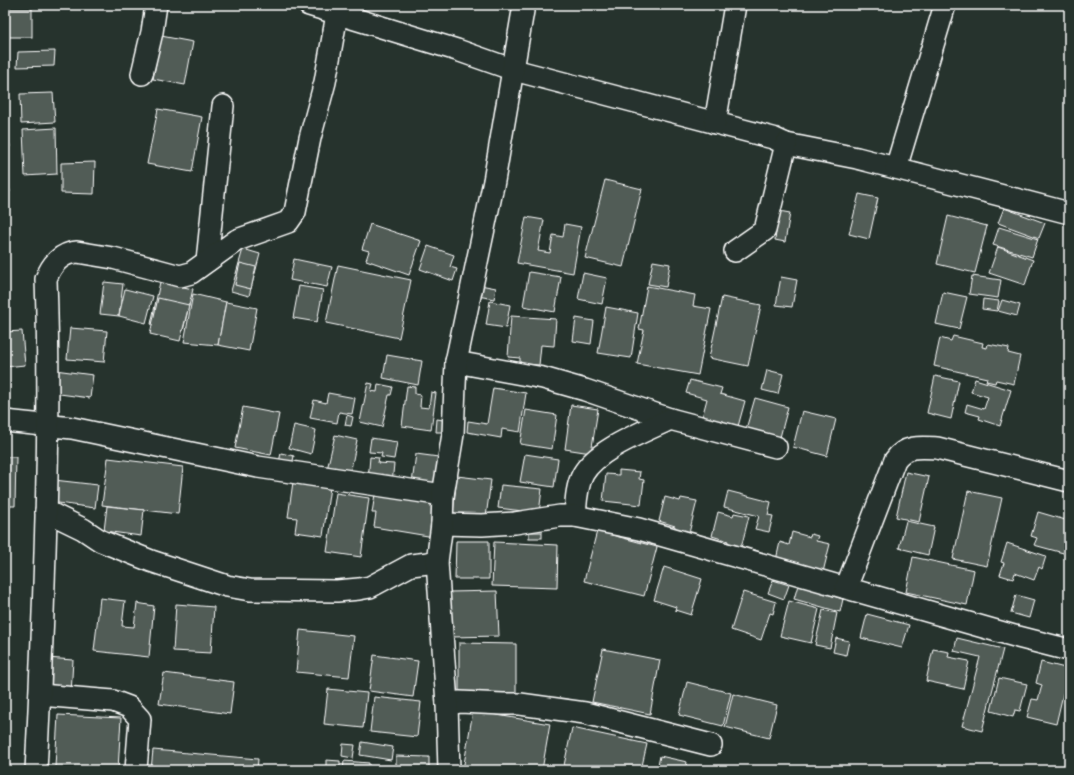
<svg xmlns="http://www.w3.org/2000/svg" width="1074" height="775" font-family="Sriracha,sans-serif">
	<style>
		.building { fill: #515c57; stroke: #fff }
		.lines { fill: none; stroke-linecap: round; stroke-linejoin: round }
		.minor-casing { stroke: #fff; stroke-width: 24 }
		.minor { stroke: #26332d; stroke-width: 21 }
	</style>
	<rect width="100%" height="100%" fill="#26332d"/>
	<filter id="ink" filterUnits="userSpaceOnUse"><feTurbulence type="fractalNoise" baseFrequency=".025" numOctaves="2"/><feDisplacementMap in="SourceGraphic" scale="8" xChannelSelector="R" yChannelSelector="G"/><feConvolveMatrix kernelMatrix="1 2 1 2 8 2 1 2 1" color-interpolation-filters="sRGB"/></filter>
	<g filter="url(#ink)">
		<g class="building">
			<rect x="5" y="8" width="27" height="29"/>
			<polygon points="161,36 193,42 185,85 153,79"/>
			<polygon points="55,51 54,66 17,67 18,52"/>
			<polygon points="53,93 55,122 21,124 20,94"/>
			<polygon points="158,109 202,117 192,172 147,164"/>
			<polygon points="5,115 6,115 10,147 5,148"/>
			<polygon points="56,128 57,174 25,176 23,130"/>
			<polygon points="95,162 94,194 61,193 61,163"/>
			<polygon points="5,170 7,170 10,192 5,193"/>
			<polygon points="605,180 642,189 623,267 585,258"/>
			<polygon points="859,194 878,198 869,239 849,234"/>
			<polygon points="1004,208 1045,223 1039,238 998,223"/>
			<polygon points="779,211 790,213 785,242 775,240"/>
			<polygon points="948,216 987,226 975,273 937,264"/>
			<polygon points="526,217 544,220 538,251 550,253 553,235 563,237 565,224 581,227 573,273 517,263"/>
			<polygon points="370,224 421,241 409,275 366,260 369,251 362,249"/>
			<polygon points="999,227 1038,239 1032,257 993,245"/>
			<polygon points="428,246 454,255 450,267 457,269 453,281 420,269"/>
			<polygon points="998,247 1033,260 1025,285 989,273"/>
			<polygon points="243,249 260,254 249,296 231,291"/>
			<polygon points="294,259 332,267 327,287 290,280"/>
			<polygon points="653,261 670,264 666,287 648,284"/>
			<polygon points="240,263 256,267 251,289 235,285"/>
			<polygon points="338,265 411,280 399,338 326,323"/>
			<polygon points="529,272 561,277 555,312 523,306"/>
			<polygon points="583,273 607,278 602,304 578,299"/>
			<polygon points="972,276 1001,280 998,298 969,294"/>
			<polygon points="781,277 797,280 792,307 776,305"/>
			<polygon points="104,282 123,284 119,316 100,314"/>
			<polygon points="160,282 193,289 183,331 151,324"/>
			<polygon points="480,285 496,288 494,299 478,296"/>
			<polygon points="299,286 323,290 317,322 293,318"/>
			<polygon points="647,286 695,295 693,306 711,309 698,375 637,364 644,330 639,329"/>
			<polygon points="125,289 153,296 146,323 119,316"/>
			<polygon points="943,292 967,297 959,329 936,324"/>
			<polygon points="193,294 226,302 218,345 184,342"/>
			<polygon points="722,297 761,305 748,366 709,358"/>
			<polygon points="158,298 189,305 180,341 150,334"/>
			<polygon points="983,299 999,301 997,311 982,309"/>
			<polygon points="1002,300 1020,305 1017,316 998,311"/>
			<polygon points="490,301 510,305 506,328 486,325"/>
			<polygon points="226,302 257,308 249,351 218,345"/>
			<polygon points="606,307 638,313 631,358 598,353"/>
			<polygon points="511,316 556,319 554,346 541,345 539,365 520,364 520,358 508,357"/>
			<polygon points="576,318 594,321 591,344 573,341"/>
			<polygon points="70,328 107,331 104,362 67,359"/>
			<polygon points="22,331 25,365 5,367 5,332"/>
			<polygon points="953,336 983,343 982,347 987,348 988,344 1009,348 1008,353 1020,356 1014,384 996,380 995,383 986,381 987,378 934,366 940,338 951,341"/>
			<polygon points="387,355 422,361 418,385 383,378"/>
			<polygon points="55,370 93,375 90,398 52,393"/>
			<polygon points="767,370 783,374 778,394 762,390"/>
			<polygon points="935,376 959,381 951,419 927,413"/>
			<polygon points="975,379 1011,390 1000,426 979,419 980,416 965,412 967,404 984,409 988,397 971,392"/>
			<polygon points="690,380 722,388 720,394 745,401 737,430 701,421 707,399 686,393"/>
			<polygon points="368,383 373,384 371,391 377,392 378,384 393,387 391,395 389,395 382,427 360,422"/>
			<polygon points="407,386 415,387 415,394 421,395 420,407 429,408 431,392 436,393 431,430 402,426"/>
			<polygon points="493,388 526,393 520,432 502,429 501,438 467,432 468,421 487,424"/>
			<polygon points="328,393 355,398 352,414 339,412 337,423 310,418 314,400 326,403"/>
			<polygon points="755,398 788,407 778,445 744,436"/>
			<polygon points="571,405 598,409 591,453 565,449"/>
			<polygon points="243,407 279,414 271,455 235,448"/>
			<polygon points="526,410 557,415 552,449 520,444"/>
			<polygon points="802,411 836,419 827,456 793,447"/>
			<polygon points="347,415 353,417 351,426 345,425"/>
			<polygon points="437,419 443,420 443,432 436,432"/>
			<polygon points="294,425 316,430 311,454 289,448"/>
			<polygon points="335,435 357,440 349,479 326,474"/>
			<polygon points="371,438 397,442 394,459 381,457 382,453 369,452"/>
			<polygon points="281,453 294,456 291,470 278,467"/>
			<polygon points="416,454 446,458 442,487 412,483"/>
			<polygon points="525,454 558,459 554,487 520,482"/>
			<polygon points="5,457 16,457 15,506 5,506"/>
			<polygon points="370,457 379,458 378,463 394,464 392,483 368,480"/>
			<polygon points="108,458 183,467 178,514 102,505"/>
			<polygon points="619,470 640,472 639,479 644,480 641,505 603,501 606,474 619,475"/>
			<polygon points="906,472 929,477 919,522 896,517"/>
			<polygon points="457,476 491,480 486,517 453,513"/>
			<polygon points="54,480 98,485 95,508 51,502"/>
			<polygon points="293,482 330,487 323,536 295,532 297,518 288,517"/>
			<polygon points="501,485 542,489 539,513 498,508"/>
			<polygon points="728,491 771,502 768,515 773,516 769,532 755,529 759,516 724,507"/>
			<polygon points="968,491 1002,498 987,566 953,559"/>
			<polygon points="336,493 369,498 361,557 327,552"/>
			<polygon points="375,494 439,504 434,537 374,527 376,513 372,513"/>
			<polygon points="665,497 680,501 681,498 697,501 688,537 673,534 675,526 659,521"/>
			<polygon points="107,506 144,510 141,536 104,531"/>
			<polygon points="718,512 733,516 734,513 749,516 740,552 726,549 728,541 712,536"/>
			<polygon points="1038,512 1069,521 1069,546 1067,554 1034,545 1037,538 1031,536"/>
			<polygon points="906,521 934,527 928,555 899,548"/>
			<polygon points="597,531 657,547 644,596 584,581"/>
			<rect x="529" y="532" width="13" height="6"/>
			<polygon points="792,532 810,537 811,534 818,536 816,541 830,544 823,572 776,560 780,542 789,545"/>
			<polygon points="456,541 489,541 489,579 455,579"/>
			<polygon points="494,542 558,545 557,588 492,586"/>
			<polygon points="1007,543 1046,556 1042,569 1039,567 1034,580 1015,573 1013,579 1000,575 1004,563 1001,562"/>
			<polygon points="913,557 974,570 967,605 906,592"/>
			<polygon points="664,567 702,579 691,615 675,610 676,607 654,600"/>
			<polygon points="773,580 789,585 784,599 768,593"/>
			<polygon points="798,585 843,599 840,612 794,599"/>
			<polygon points="497,591 499,636 451,637 450,592"/>
			<polygon points="743,592 776,602 773,614 770,613 761,640 731,630"/>
			<polygon points="1016,595 1034,600 1029,618 1011,613"/>
			<polygon points="100,598 125,601 122,626 134,627 137,603 154,606 149,657 94,651"/>
			<polygon points="789,601 819,609 811,643 780,636"/>
			<polygon points="176,604 214,607 211,653 173,651"/>
			<polygon points="823,610 837,613 830,648 815,645"/>
			<polygon points="867,614 909,625 902,648 861,638"/>
			<polygon points="300,630 354,636 349,677 296,672"/>
			<polygon points="836,638 849,641 846,655 833,652"/>
			<polygon points="957,638 1003,649 982,731 962,726 980,657 954,651"/>
			<polygon points="459,643 516,644 516,700 459,700"/>
			<polygon points="603,649 660,660 650,714 592,702"/>
			<polygon points="933,649 949,652 948,657 969,661 963,689 926,681"/>
			<polygon points="374,655 418,661 413,697 369,691"/>
			<polygon points="47,658 73,660 71,694 45,692"/>
			<polygon points="1041,662 1069,669 1056,724 1027,717 1032,699 1038,700 1042,685 1036,683"/>
			<polygon points="164,673 234,682 230,714 159,704"/>
			<polygon points="999,678 1027,684 1020,711 1015,710 1013,717 991,711"/>
			<polygon points="687,682 731,693 723,726 679,715"/>
			<polygon points="328,689 367,693 363,728 324,724"/>
			<polygon points="733,694 777,705 769,738 725,727"/>
			<polygon points="374,697 421,702 417,737 370,732"/>
			<polygon points="473,711 550,724 542,770 463,770"/>
			<polygon points="58,715 121,718 118,770 55,767"/>
			<polygon points="572,728 647,744 641,770 563,770"/>
			<polygon points="362,742 393,747 391,760 360,755"/>
			<polygon points="343,744 355,745 353,758 342,756"/>
			<polygon points="153,750 258,759 257,770 151,770"/>
			<polygon points="396,756 429,757 429,770 396,770"/>
			<polygon points="660,756 687,762 685,770 657,770"/>
			<polygon points="326,760 340,761 340,770 326,770"/>
			<polygon points="344,761 369,763 369,770 343,770"/>
		</g>
		<g class="lines">
			<defs>
				<g id="minor">
					<polyline points="309,5 457,50 514,70 773,138 786,144 857,158 1069,213"/>
					<polyline points="142,74 152,32 156,5"/>
					<polyline points="715,123 735,5"/>
					<polyline points="896,168 945,5"/>
					<polyline points="735,251 765,230 786,144"/>
					<polyline points="207,261 223,106"/>
					<polyline points="456,362 543,378 585,390 670,419 776,447"/>
					<polyline points="5,421 72,428 258,467 443,495"/>
					<polyline points="46,511 83,529 101,541 151,561 227,586 250,590 337,591 359,589 370,587 411,565 437,562"/>
					<path d="M 575,516 C 576,503 576,487 583,474 C 597,449 644,432 670,419"/>
					<polyline points="442,524 482,525 515,523 560,516 575,516 639,529 1018,637 1069,650"/>
					<path d="M 846,588 L 895,460 C 905,445 921,447 937,448 L 1069,481"/>
					<polyline points="40,695 113,701 129,707 140,719 136,770"/>
					<polyline points="447,704 460,702 503,704 520,704 585,713 711,745"/>
					<path d="M 36,770 C 39,718 41,665 43,613 C 47,501 50,391 46,279 C 51,265 61,253 77,252 L 113,258 L 180,276 L 191,273 L 237,240 L 288,222 L 295,212 L 310,138 L 325,82 L 337,14"/>
					<polyline points="449,770 447,704 437,562 442,524 443,495 453,434 456,362 494,181 524,5"/>
				</g>
			</defs>
			<use href="#minor" class="minor-casing"/>
			<use href="#minor" class="minor"/>
		</g>
	</g>
	<rect width="1074" height="775" fill="none" stroke="#26332d" stroke-width="20"/>
	<rect x="10" y="10" width="1054" height="755" fill="none" stroke="#fff" stroke-width="1.5" filter="url(#ink)"/>
</svg>
